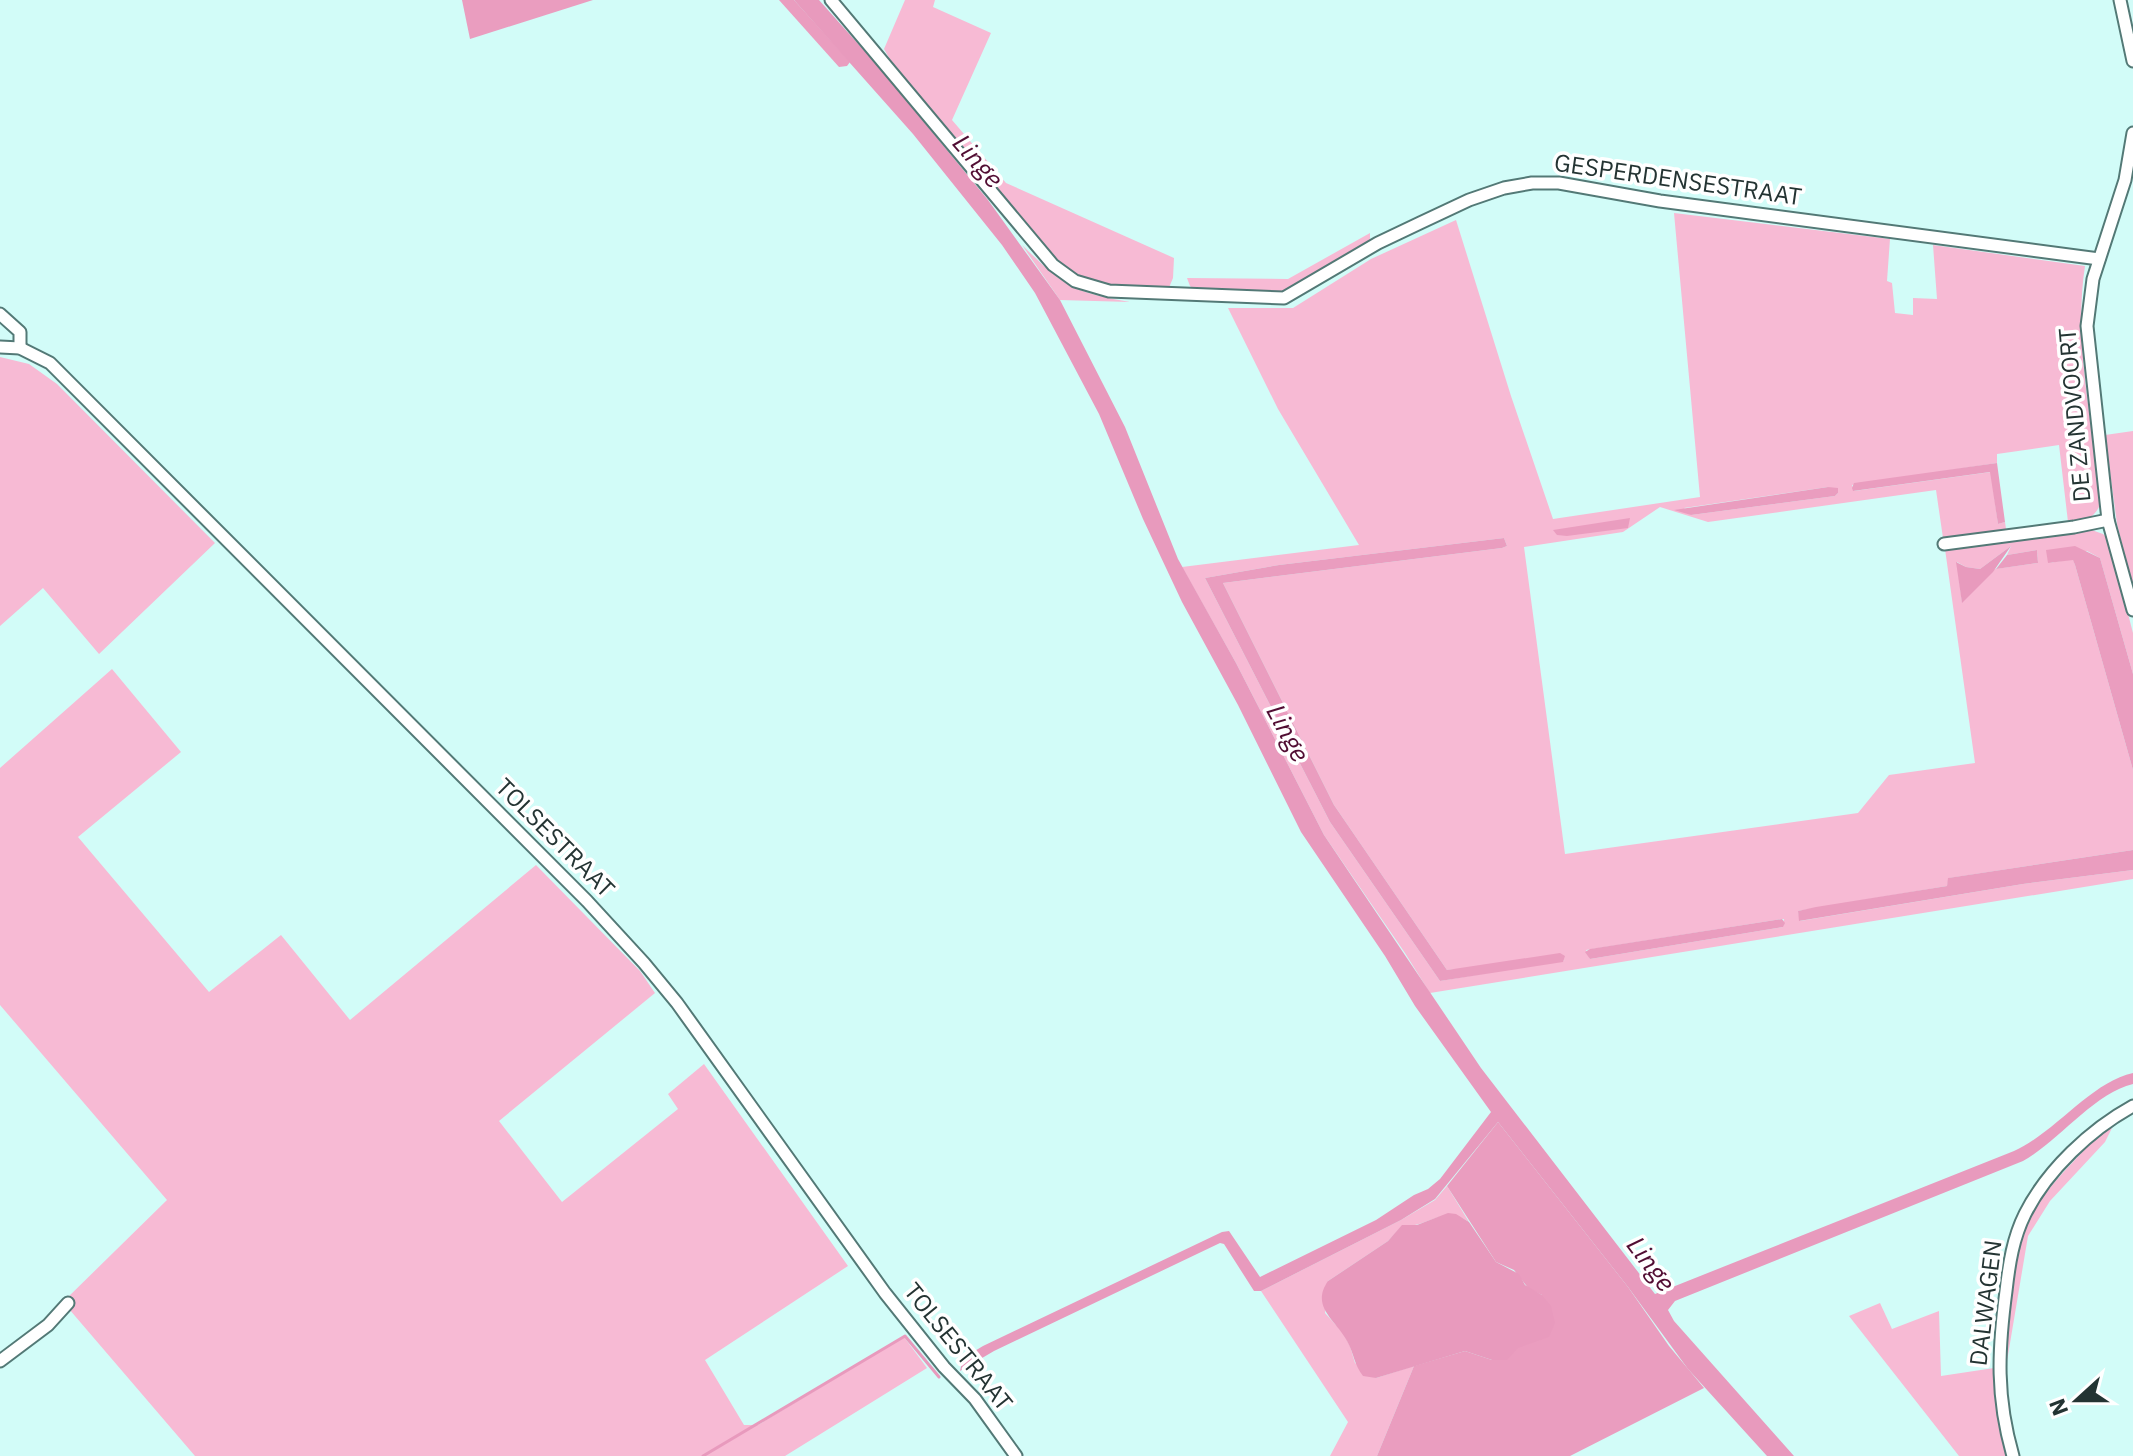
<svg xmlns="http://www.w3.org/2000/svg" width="2133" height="1456" font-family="'IBM Plex Sans',sans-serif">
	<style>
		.green { fill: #f7bad4; fill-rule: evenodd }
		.forest { fill: #ea9dbf }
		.water { fill: #e89abd }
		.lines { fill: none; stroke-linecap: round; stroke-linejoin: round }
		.stream { stroke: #e89abd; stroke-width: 3 }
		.minor-casing { stroke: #537976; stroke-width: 15 }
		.minor { stroke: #fff; stroke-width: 11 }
		.labels { text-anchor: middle; stroke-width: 7; stroke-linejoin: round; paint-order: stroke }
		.street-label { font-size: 24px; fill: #243433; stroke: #fff }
		.water-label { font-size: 26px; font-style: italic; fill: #510d33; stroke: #fff }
	</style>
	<rect width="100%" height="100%" fill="#d2fcf8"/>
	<g class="green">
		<path d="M 905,0 L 935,0 L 933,7 L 991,33 L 952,120 L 1006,183 L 1174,258 L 1173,278 L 1168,290 C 1130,287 1094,288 1061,268 L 892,63 L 884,49 Z"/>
		<path d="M 1674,213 L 1890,239 L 1887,281 L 1892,283 L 1895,313 L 1913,315 L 1913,298 L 1937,299 L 1933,245 L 2085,266 C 2073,344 2093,424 2101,502 C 2096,518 2083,523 2068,522 L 2059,445 L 1997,454 L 1997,463 L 1852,485 L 1854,491 L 1991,472 L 1998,524 L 2005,522 L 2006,529 L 1943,538 L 1936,490 L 1708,522 L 1660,507 L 1623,532 L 1524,547 L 1565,854 L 1858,813 L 1889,775 L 1975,763 L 1945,549 L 2089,529 L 2103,534 L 2109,540 L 2133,633 L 2133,674 L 2100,558 L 2087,551 L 2049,563 L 2073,559 L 2075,565 L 2133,770 L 2133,850 L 1949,878 L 1947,886 L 1798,911 L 1800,921 L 2023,884 L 2133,870 L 2133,879 L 1430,993 L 1405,953 L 1324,835 L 1236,663 L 1182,567 L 1359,545 L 1278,409 L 1228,308 L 1293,308 L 1371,259 L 1456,220 L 1511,396 L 1553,519 L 1700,497 ZM 1828,487 L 1838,493 L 1835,496 L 1691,515 L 1684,508 ZM 1504,538 L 1507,546 L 1502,548 L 1223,583 L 1334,805 L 1447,970 L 1565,960 L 1440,981 L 1330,822 L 1205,578 L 1279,565 ZM 2011,546 L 2007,555 L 2037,550 L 2038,563 L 1995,569 L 1962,602 L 1957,562 L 1966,567 L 1980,569 ZM 1782,919 L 1784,919 L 1783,927 L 1590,959 L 1586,950 Z"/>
		<polygon points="1370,233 1370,241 1285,293 1195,290 1190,286 1187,278 1288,279"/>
		<path d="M 1022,245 C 1064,286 1072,292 1130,302 L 1060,300 Z"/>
		<polygon points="0,357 29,364 57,384 215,543 99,654 43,588 0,626"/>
		<polygon points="2133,431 2133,588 2117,524 2105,435"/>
		<polygon points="112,669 181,752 78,837 209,992 281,935 350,1020 536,865 640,971 655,993 499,1121 562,1202 678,1109 668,1094 704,1064 848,1266 705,1360 744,1425 758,1425 904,1337 927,1368 785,1456 195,1456 63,1302 167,1200 0,1005 0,768"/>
		<path d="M 2114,1124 L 2105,1142 L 2050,1201 L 2028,1236 L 2005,1373 C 2005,1330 2007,1265 2025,1226 C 2036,1202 2055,1181 2073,1162 C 2086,1148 2098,1135 2114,1124 Z"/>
		<path d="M 1447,1186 L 1469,1222 C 1443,1204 1428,1228 1402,1226 L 1388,1241 L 1328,1281 L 1325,1313 L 1343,1333 L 1350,1346 L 1355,1363 L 1376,1378 L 1414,1366 L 1377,1456 L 1330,1456 L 1348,1422 L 1261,1291 L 1401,1220 L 1435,1200 Z"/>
		<polygon points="1880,1303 1892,1329 1939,1311 1941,1376 1994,1368 1999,1427 2007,1456 1959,1456 1849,1316"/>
	</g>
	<g class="forest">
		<polygon points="462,0 593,0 470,39"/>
		<polygon points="779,0 794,0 850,62 847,66 839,67"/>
		<polygon points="1997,463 2005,522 1998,524 1990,472 1853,491 1852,488 1854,483"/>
		<polygon points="1828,487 1838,488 1838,493 1835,496 1691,515 1674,510"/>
		<polygon points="1630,518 1628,528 1567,536 1557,535 1553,530"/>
		<polygon points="1504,538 1507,546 1502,548 1223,583 1334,805 1447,970 1560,953 1565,956 1563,962 1440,981 1330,822 1205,578 1279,565"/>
		<polygon points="2075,546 2100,558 2133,674 2133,770 2075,565 2073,560 2048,563 2046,550"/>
		<polygon points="2037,550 2038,563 1996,569 2007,555"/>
		<polygon points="2133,850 2133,870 2023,884 1799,921 1798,911 1816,907 1947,886 1948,878"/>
		<polygon points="1782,919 1785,923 1783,927 1590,959 1585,952 1590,949"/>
		<polygon points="1498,1122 1628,1287 1669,1346 1704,1388 1570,1456 1377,1456 1414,1366 1465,1351 1492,1360 1542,1295 1529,1289 1514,1270 1496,1262 1447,1186"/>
	</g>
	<g class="water">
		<path d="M 794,0 L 819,0 L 877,65 L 988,200 L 1060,300 L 1125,427 L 1178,559 L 1236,663 L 1324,835 L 1481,1068 L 1655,1294 L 2014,1151 C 2056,1132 2091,1082 2133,1073 L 2133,1084 C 2093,1094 2060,1140 2023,1161 L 1675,1301 L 1668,1310 L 1674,1321 L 1794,1456 L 1767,1456 L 1688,1369 L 1628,1287 L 1498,1122 L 1435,1199 L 1401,1220 L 1261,1291 L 1254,1291 L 1224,1244 L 1220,1243 L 994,1351 L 960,1371 L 963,1358 L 983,1346 L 1222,1232 L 1229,1231 L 1260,1277 L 1376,1220 L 1414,1195 L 1428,1189 L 1440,1179 L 1491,1112 L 1415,1006 L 1385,956 L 1301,832 L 1238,705 L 1182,602 L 1143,519 L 1099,414 L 1035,293 L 1002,245 L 913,134 Z"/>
		<polygon points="2011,546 1993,572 1962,603 1956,562 1966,567 1980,569"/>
		<path d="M 1448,1213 L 1456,1214 L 1469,1222 L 1496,1262 L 1519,1274 L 1525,1285 L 1542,1295 L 1551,1306 L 1555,1323 L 1549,1337 L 1518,1348 L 1507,1360 L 1492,1360 L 1465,1351 L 1376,1378 L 1363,1376 C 1354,1365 1354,1353 1347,1341 C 1336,1320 1310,1307 1328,1281 L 1388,1241 L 1402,1225 L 1417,1225 Z"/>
	</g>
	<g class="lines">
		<polyline class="stream" points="703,1456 905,1336 939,1377"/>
		<defs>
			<g id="minor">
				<polyline points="831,0 1053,265 1075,281 1109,291 1284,298 1378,243 1420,223 1469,200 1504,188 1532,183 1559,183 1660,201 2099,259"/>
				<polyline points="2120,0 2133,61"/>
				<polyline points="2133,133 2125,180 2093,279 2087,326 2108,520 2133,610"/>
				<polyline points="0,314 20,332 20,348"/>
				<polyline points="0,347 20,348 50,363 587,901 644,963 677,1003 885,1293 944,1367 975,1399 1016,1456"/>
				<polyline points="1944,544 2074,527 2108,520"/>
				<polyline points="0,1361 48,1325 68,1303"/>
				<path d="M 2013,1456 C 1996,1397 1998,1351 2006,1291 C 2009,1264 2013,1238 2025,1214 C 2047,1170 2091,1129 2133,1106"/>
			</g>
		</defs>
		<use href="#minor" class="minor-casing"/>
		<use href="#minor" class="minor"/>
	</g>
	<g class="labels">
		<g class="street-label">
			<text transform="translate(1678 180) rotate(8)" y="8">GESPERDENSESTRAAT</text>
			<text transform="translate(2075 415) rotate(-95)" y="8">DE ZANDVOORT</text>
			<text transform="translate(555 838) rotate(45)" y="8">TOLSESTRAAT</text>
			<text transform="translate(1986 1303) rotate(-83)" y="8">DALWAGEN</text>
			<text transform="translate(958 1347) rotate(51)" y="8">TOLSESTRAAT</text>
		</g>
		<g class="water-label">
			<text transform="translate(978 161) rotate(49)" y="9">Linge</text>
			<text transform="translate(1288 733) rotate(62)" y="9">Linge</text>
			<text transform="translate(1651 1264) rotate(53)" y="9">Linge</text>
		</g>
	</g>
	<g transform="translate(2077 1400) rotate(249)" stroke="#ffffff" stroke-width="6" paint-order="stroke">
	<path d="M0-6L14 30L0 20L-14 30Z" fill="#243433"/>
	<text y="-12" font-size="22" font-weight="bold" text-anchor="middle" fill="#243433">N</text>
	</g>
</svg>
